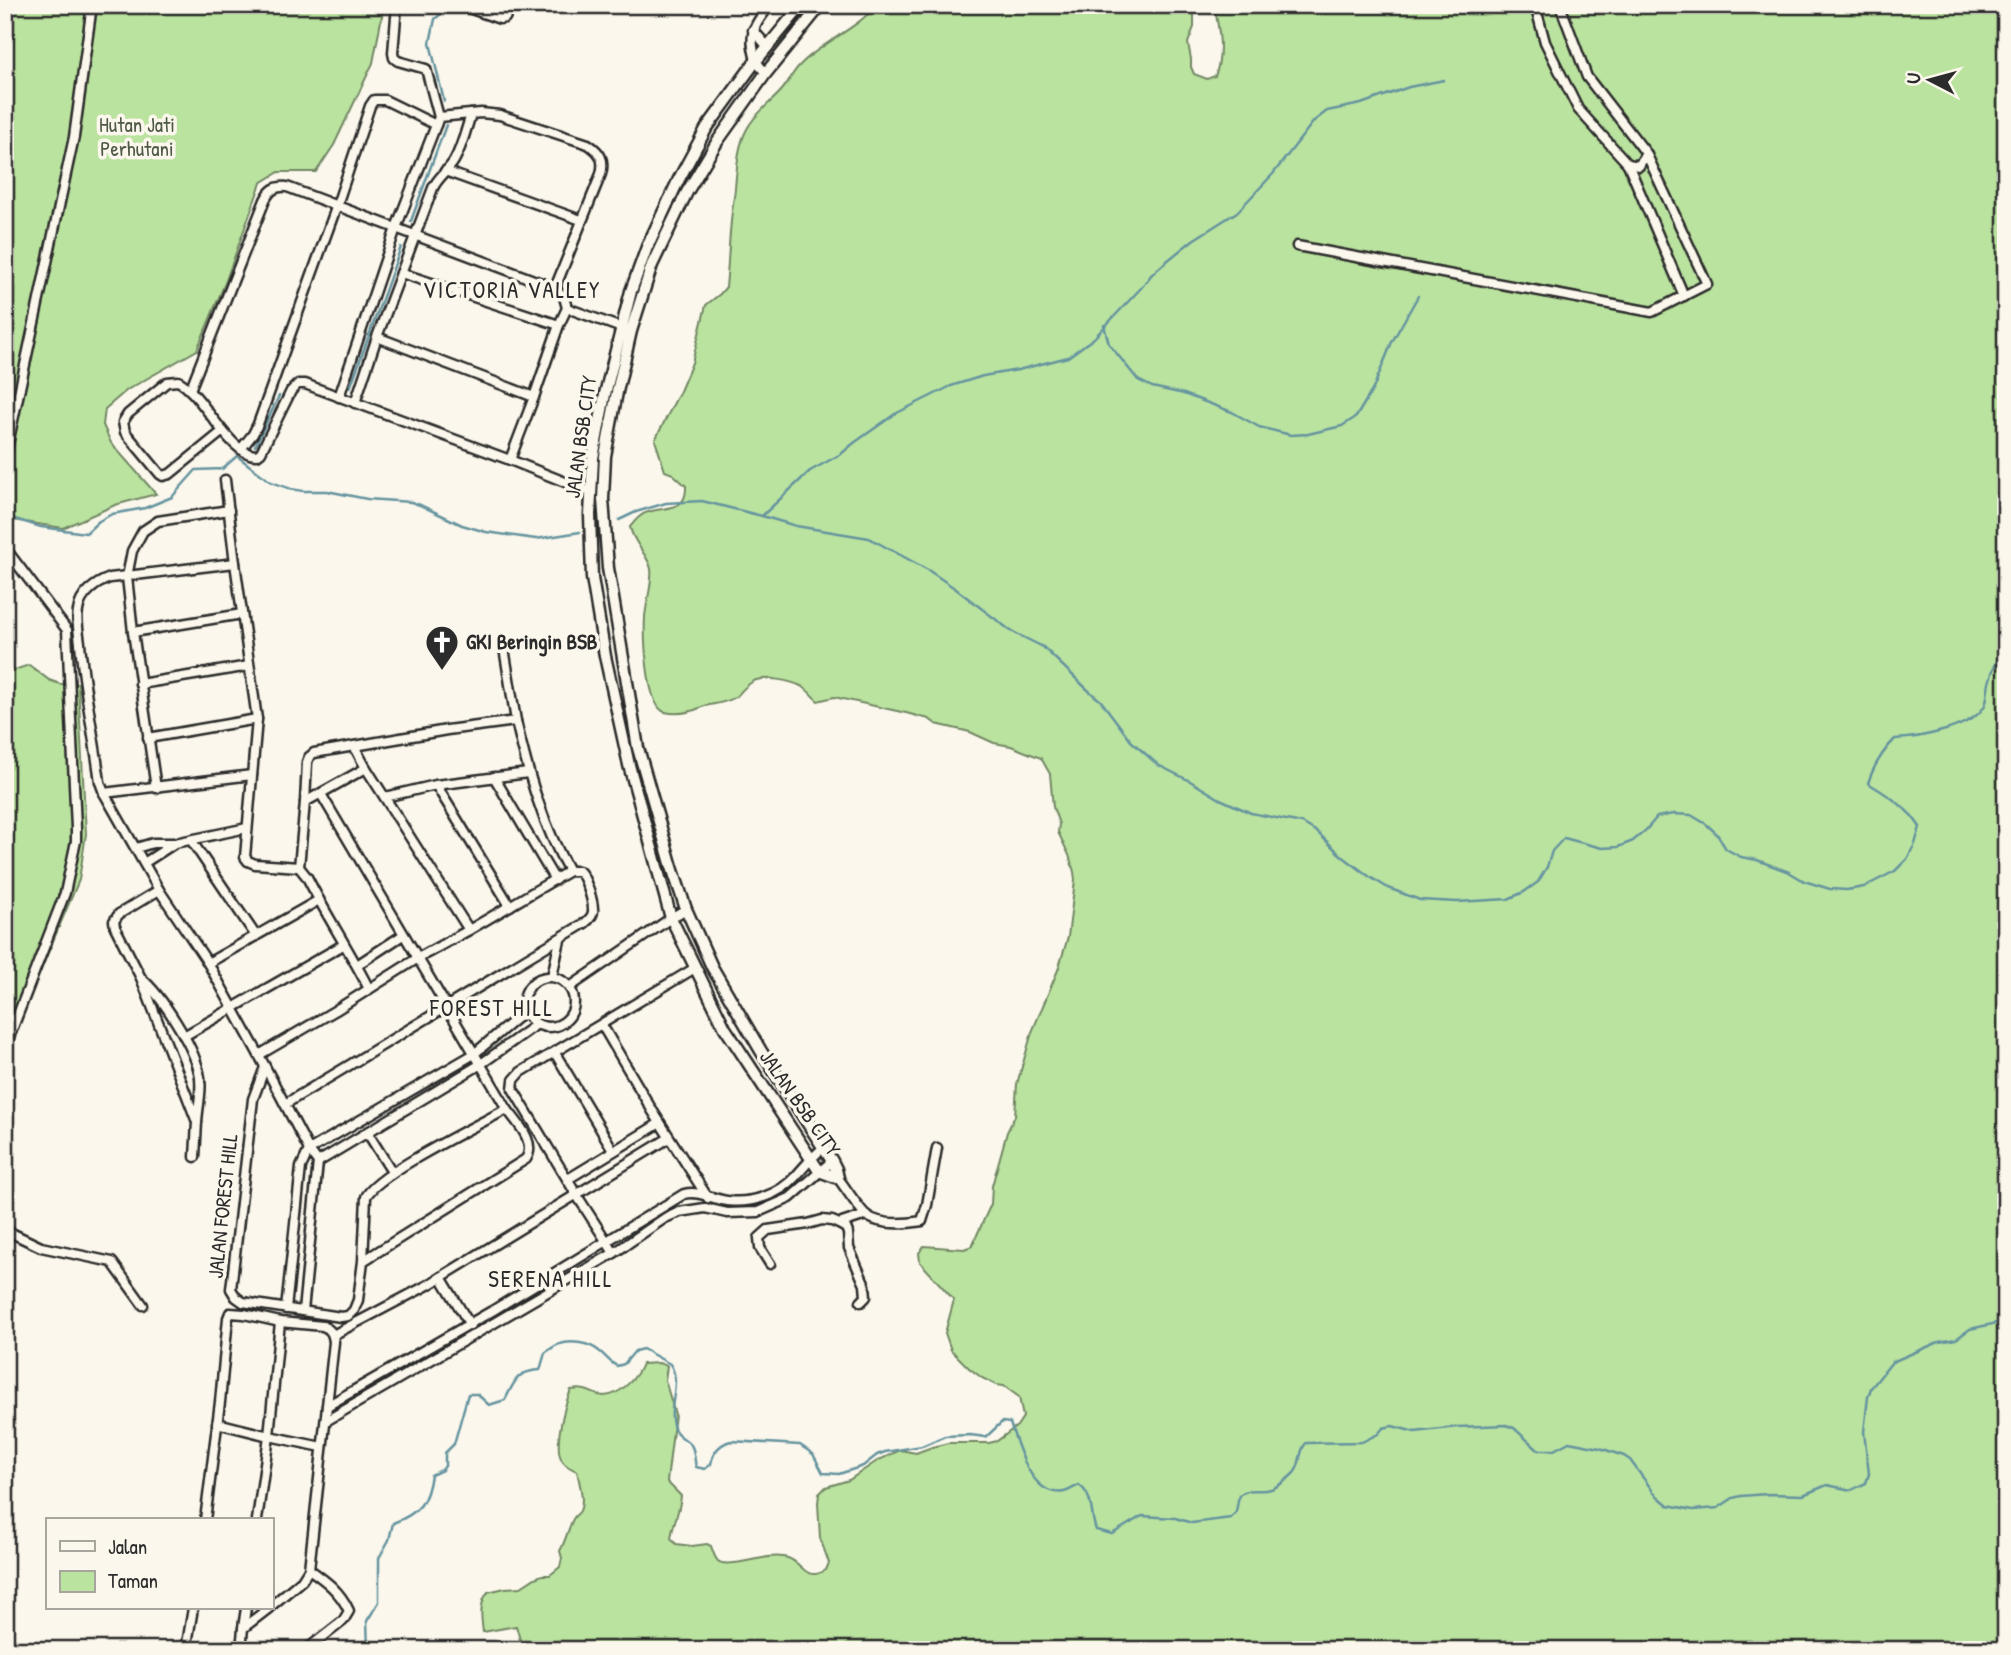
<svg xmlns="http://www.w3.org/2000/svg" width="2011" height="1655" font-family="'Patrick Hand',sans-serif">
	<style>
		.green { fill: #bae39f; stroke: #728765; stroke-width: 2 }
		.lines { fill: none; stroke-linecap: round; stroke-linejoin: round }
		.stream { stroke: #66949f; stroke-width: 2.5 }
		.minor-casing { stroke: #2b2b2b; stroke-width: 13 }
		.tertiary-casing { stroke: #2b2b2b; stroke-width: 15 }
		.minor { stroke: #fbf7ec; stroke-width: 8 }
		.tertiary { stroke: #fbf7ec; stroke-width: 10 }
		.labels { text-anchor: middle; stroke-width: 7; stroke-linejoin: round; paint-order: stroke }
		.park-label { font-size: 21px; fill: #4f5948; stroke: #fbf7ec }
		.street-label { font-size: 21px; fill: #2b2b2b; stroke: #fbf7ec }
		.poi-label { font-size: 21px; font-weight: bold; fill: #2b2b2b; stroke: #fbf7ec; text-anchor: start }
		.neighbourhood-label { font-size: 23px; letter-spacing: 2px; fill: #2b2b2b; stroke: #fbf7ec }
	</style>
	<rect width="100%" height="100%" fill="#fbf7ec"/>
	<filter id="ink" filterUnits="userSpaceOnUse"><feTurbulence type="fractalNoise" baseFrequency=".0143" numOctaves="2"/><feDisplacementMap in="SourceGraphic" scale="14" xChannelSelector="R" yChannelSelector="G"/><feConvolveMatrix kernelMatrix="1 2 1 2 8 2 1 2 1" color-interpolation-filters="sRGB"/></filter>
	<g filter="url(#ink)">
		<g class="green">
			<polygon points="5,5 384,5 373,63 334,145 316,172 279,172 261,183 225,283 197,350 127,390 105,409 103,425 111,443 156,494 115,505 63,528 5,519"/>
			<path d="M 876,5 L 1194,5 L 1194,27 L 1188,43 L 1191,59 L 1191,67 L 1194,74 L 1207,79 L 1215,76 C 1224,54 1219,28 1214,5 L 2006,5 L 2006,1650 L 523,1650 L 516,1626 L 483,1632 C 481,1618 479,1603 488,1592 L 505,1588 L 521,1587 L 535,1578 L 542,1575 L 550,1575 L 560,1567 L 562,1558 L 560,1551 C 566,1540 568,1529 573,1519 C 574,1516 578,1514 580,1511 C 585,1500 579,1482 577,1471 C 572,1469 566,1466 563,1462 C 552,1449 565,1404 571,1390 C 589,1387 591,1395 604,1396 C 620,1396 637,1377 642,1364 L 659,1363 L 667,1366 L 665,1380 L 675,1414 L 667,1482 L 681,1496 C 680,1510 673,1524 671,1538 L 676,1544 L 692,1546 L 707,1544 L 711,1546 C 713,1551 714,1557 718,1561 C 728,1570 770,1551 788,1558 C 804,1564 805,1582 826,1570 L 829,1563 L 820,1538 L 818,1503 L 819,1494 L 826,1487 L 849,1480 L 877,1461 L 900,1450 L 916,1453 L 932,1447 L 948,1443 L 989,1443 L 997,1441 L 1017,1426 L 1023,1417 L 1019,1397 L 1004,1386 L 996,1385 L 982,1378 L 969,1368 L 951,1350 L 945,1333 L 954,1300 L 920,1262 L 919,1253 L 924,1246 L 964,1249 L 972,1246 L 991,1204 L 992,1186 L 1007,1132 L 1015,1116 L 1017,1084 L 1032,1032 L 1058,970 L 1068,937 L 1075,880 L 1074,872 L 1069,855 L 1058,832 L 1059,824 L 1053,807 L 1050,774 L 1041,758 L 1011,746 L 994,743 L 970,732 L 936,724 L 929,719 L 906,713 L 834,697 L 818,701 C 813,697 809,691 803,687 C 792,681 764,675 752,682 C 745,686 742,691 737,696 C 727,704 713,703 702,707 C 691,712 677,715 665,712 C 646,707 644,635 645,617 C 646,603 653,582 651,569 C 649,556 633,543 630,527 C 635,521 640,514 648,512 C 666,506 687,512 686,486 L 673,474 L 665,471 L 655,440 L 680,391 L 692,363 L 706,305 L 720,294 L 726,287 C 729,257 729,227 734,197 C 737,175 736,149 747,129 C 755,113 771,103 782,90 C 789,82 793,71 801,64 C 822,42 859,28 876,5 Z"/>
			<polygon points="29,665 49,680 60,684 78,683 86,834 79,880 5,1054 5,673"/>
		</g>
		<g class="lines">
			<g class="stream">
				<polyline points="444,101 430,43 435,19 450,6"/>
				<polyline points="411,221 446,125"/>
				<polyline points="1104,325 1109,344 1138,380 1152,387 1184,394 1232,412 1259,427 1291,435 1308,434 1342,426 1356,417 1373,389 1392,342 1418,296"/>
				<polyline points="350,388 401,247"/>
				<polyline points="255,446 279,396"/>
				<polyline points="5,516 41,527 86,533 99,521 112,514 145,508 172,497 196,470 222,469 237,456 271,482 291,489 303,491 327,491 367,499 411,502 420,505 462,525 486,532 536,539 580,532"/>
				<polyline points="762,516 810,471 841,454 854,443 895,414 951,386 983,376 1018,370 1068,357 1094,338 1141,288 1152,274 1167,261 1193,240 1237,212 1273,174 1314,121 1327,111 1361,104 1409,87 1444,80"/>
				<path d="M 619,520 L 636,512 L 666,503 L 702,501 L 762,516 L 796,526 L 869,538 L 928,570 L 956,589 L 1011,631 L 1043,647 L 1088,690 L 1101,701 L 1131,741 L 1158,765 L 1190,781 L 1220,799 L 1251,813 L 1302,823 L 1317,832 L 1342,856 L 1370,877 L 1388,888 L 1420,900 L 1457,902 L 1508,899 L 1524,892 L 1538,882 L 1547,867 L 1552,851 L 1564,838 L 1602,848 L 1618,847 L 1633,841 L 1646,830 L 1657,817 L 1674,814 L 1691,815 L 1706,824 L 1717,834 L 1726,849 L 1741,857 L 1757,860 L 1789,872 L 1804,881 L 1830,889 L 1847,890 L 1864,887 L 1895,871 L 1907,859 L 1915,844 L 1920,827 C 1906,806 1889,796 1868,783 C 1874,765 1882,752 1895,739 C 1919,738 1974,728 1985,705 C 1988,698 1987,690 1989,683 C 1992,671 1998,657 2006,648"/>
				<path d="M 368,1650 L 367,1621 L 379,1602 L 379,1558 L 389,1540 L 393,1523 C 420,1513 427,1502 431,1475 L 442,1470 L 445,1466 L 445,1453 L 454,1444 L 468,1394 L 477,1394 L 489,1405 L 505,1400 C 516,1379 516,1372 540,1370 L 545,1353 C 549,1350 555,1345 560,1344 C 571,1340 590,1343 599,1351 C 606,1356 609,1362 617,1366 L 624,1364 L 635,1351 L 643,1349 L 670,1364 C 681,1380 670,1401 672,1419 C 674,1437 682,1435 691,1445 C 695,1451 694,1459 696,1467 L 705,1469 L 711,1464 C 713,1452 719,1444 731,1441 L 800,1445 L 813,1454 L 823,1473 L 839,1474 L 863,1466 L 877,1455 L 885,1452 L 922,1446 L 945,1436 L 970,1435 L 986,1437 L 1002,1422 L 1010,1423 C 1018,1446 1031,1498 1064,1492 C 1069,1491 1074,1487 1079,1485 C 1094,1496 1090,1514 1096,1530 L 1112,1534 L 1142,1516 L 1175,1518 L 1192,1523 L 1231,1518 L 1236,1512 L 1239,1495 C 1251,1486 1259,1493 1271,1489 C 1278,1487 1289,1478 1294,1473 C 1302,1464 1298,1452 1306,1443 L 1362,1442 L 1378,1434 L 1383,1428 L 1392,1426 L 1415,1432 L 1457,1427 L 1506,1425 L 1514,1428 L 1538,1450 L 1554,1450 L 1569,1442 L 1600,1448 L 1624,1456 L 1630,1460 L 1655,1494 L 1668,1505 L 1693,1510 L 1718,1508 L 1733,1498 L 1741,1496 L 1767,1494 L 1803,1495 L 1827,1485 L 1851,1490 L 1866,1483 L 1869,1474 L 1864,1432 L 1868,1397 L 1871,1388 L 1892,1362 L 1939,1342 L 1956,1339 L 1970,1329 L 2006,1321"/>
			</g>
			<defs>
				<g id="minor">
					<polyline points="397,5 393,53 394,58 398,61 426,69 439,117"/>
					<polyline points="460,5 500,19 505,18 511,5"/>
					<polyline points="1535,5 1545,42 1578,109 1628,164 1639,166 1646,153 1587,77 1560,5"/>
					<polyline points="753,30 768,47"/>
					<path d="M 766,73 C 757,64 755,60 753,47 C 750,29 759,19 770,5"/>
					<polyline points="1628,164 1684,296"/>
					<polyline points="445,171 581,220"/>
					<polyline points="1297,246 1652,312 1707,284 1646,153"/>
					<polyline points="401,273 559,325"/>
					<polyline points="567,308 559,325 534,397 510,460 590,492"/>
					<polyline points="377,337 534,397"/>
					<path d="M 190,390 L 265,200 C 270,190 275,186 287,187 L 555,288 L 564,297 L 567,308 L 627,330"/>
					<polyline points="339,397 396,228 436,125"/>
					<path d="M 355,403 L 377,337 L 433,188 C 438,177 448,171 454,161 C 462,147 466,130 471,114"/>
					<path d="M 223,431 L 170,474 L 163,476 L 160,474 L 125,432 L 123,422 L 128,414 L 167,382 L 178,381 C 202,392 230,457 257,455 L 261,452 L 291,391 L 298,384 L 305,384 L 510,460"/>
					<path d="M 241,449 L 253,434 L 258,424 L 337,205 L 370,106 L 374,100 L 385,100 L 436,125 L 439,117 L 481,113 L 500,115 L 588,144 C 600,152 605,159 601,174 L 555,288"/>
					<polyline points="5,458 74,137 92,5"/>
					<polyline points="225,480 235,563 257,719 245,857 248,861 255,864 299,867"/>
					<polyline points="5,548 67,630 76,828 76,841 65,893 5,1048"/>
					<path d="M 235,563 L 110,578 C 96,583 80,594 78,611 C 76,620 79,633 80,643 C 84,690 94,735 100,782 L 104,793 L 159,890 L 208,963 L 259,1055"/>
					<polyline points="133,632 242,614"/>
					<polyline points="140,684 249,666"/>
					<path d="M 516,721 C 528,773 542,824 569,871"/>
					<polyline points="148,738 257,719"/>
					<path d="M 366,768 L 305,802 L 299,867 L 307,877 C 326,915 350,951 369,989"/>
					<polyline points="494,777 555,880"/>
					<polyline points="436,785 510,906"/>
					<polyline points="156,788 133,632 127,577 132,551 143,531 158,521 229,510"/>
					<polyline points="104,793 252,775"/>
					<polyline points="321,794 507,1109"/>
					<polyline points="385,797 436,785 528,773"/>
					<polyline points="305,802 307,762 309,757 314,753 447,730 516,721 504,648"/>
					<polyline points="191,840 256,936"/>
					<polyline points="136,848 153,843 175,843"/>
					<polyline points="144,863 175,843 247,828"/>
					<polyline points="208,963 319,900"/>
					<polyline points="357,965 403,935"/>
					<polyline points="552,976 560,940"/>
					<circle cx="549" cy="1002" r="25"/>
					<path d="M 141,978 C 162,996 193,1045 199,1072 C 203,1087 198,1106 197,1122 L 141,978 L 115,927 L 114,921 L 119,914 L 159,890"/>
					<polyline points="570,987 671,918 686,909"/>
					<polyline points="602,1025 652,1110 708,1198"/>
					<polyline points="184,1036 343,945"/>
					<polyline points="555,1053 613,1150"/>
					<path d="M 265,1067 L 253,1099 L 231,1289 L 236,1297 L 243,1302 L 341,1317 L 348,1316 L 354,1310 L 358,1300 L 363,1261 L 366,1197 C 376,1174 480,1124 507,1109 C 517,1123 537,1142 526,1159 L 363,1261"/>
					<path d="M 285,1104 L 585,923 C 590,919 594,915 593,909 C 593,900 585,876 579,871 L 569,871 L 469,930"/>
					<polyline points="367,1132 392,1172"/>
					<polyline points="195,1157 197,1122"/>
					<polyline points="318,1162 309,1150 259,1055 336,1010 418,958 469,930 366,768 354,746"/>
					<path d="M 838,1178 C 845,1187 858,1208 866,1215 C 880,1226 904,1224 922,1221 L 927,1205 L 937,1148"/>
					<polyline points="568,1179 660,1123"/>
					<polyline points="839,1224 866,1215"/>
					<polyline points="5,1230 41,1247 112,1262 143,1305"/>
					<polyline points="614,1253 576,1194 513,1089 514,1080 521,1072 695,968"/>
					<polyline points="770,1264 760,1248 759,1238 768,1230 808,1224 822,1220 832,1221 839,1224 846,1228 848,1233 849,1248 865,1285 866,1297 861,1302"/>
					<polyline points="441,1277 470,1325"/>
					<polyline points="286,1309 301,1167 309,1150 474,1054 525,1011"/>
					<polyline points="303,1311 318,1162 481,1064 537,1024"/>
					<polyline points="333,1335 428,1285 669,1138"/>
					<path d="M 327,1406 L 492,1311 L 684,1194 C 699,1190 712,1199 727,1201 C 752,1204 779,1195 796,1176 C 805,1166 812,1157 823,1148"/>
					<polyline points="326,1421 614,1253 665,1218 679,1212 705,1208 727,1213 758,1212 790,1198 832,1161"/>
					<polyline points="217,1423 269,1436 322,1447"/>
					<path d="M 205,1520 L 220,1402 L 228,1318 L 230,1313 L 244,1314 L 280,1322 L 323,1326 C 331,1330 333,1333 334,1342 L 309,1569 L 302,1580 L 271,1606"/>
					<polyline points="257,1520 269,1436 280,1322"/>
					<polyline points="243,1628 246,1608"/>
					<polyline points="186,1650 193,1608"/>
					<polyline points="241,1650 243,1628 269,1608"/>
					<path d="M 306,1650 L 343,1621 L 349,1611 C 340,1591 326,1581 309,1569"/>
				</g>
				<polyline id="tertiary" points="802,5 755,62 706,129 679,179 647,247 631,291 605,394 593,458 590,515 592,578 605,656 629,765 671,918 725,1028 819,1171 838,1178 836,1169 832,1161 761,1051 712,967 686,909 672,867 638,748 608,568 603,499 605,456 617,392 631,331 652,265 687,192 717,142 766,73 821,5"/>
			</defs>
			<use href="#minor" class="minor-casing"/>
			<use href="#tertiary" class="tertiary-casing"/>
			<use href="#minor" class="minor"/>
			<use href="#tertiary" class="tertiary"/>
		</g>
	</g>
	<defs>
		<symbol id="church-pin" viewBox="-11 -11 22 30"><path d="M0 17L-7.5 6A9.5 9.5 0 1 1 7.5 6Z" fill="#2b2b2b" stroke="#fbf7ec"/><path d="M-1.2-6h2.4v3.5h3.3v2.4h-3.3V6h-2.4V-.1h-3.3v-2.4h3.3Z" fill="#fff"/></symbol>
	</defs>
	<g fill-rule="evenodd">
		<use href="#church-pin" x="423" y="623" width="38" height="52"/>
	</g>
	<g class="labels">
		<g class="park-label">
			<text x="137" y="132">Hutan Jati<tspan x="137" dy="24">Perhutani</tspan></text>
		</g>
		<g class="street-label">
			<text transform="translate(581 437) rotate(-82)" y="7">JALAN BSB CITY</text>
			<text transform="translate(800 1103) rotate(55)" y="7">JALAN BSB CITY</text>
			<text transform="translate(223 1206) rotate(-84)" y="7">JALAN FOREST HILL</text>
		</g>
		<g class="poi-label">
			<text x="466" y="649">GKI Beringin BSB</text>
		</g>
		<g class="neighbourhood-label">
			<text x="512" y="298">VICTORIA VALLEY</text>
			<text x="492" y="1016">FOREST HILL</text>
			<text x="551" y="1287">SERENA HILL</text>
		</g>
	</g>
	<rect width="2011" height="1655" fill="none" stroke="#fbf7ec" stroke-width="28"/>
	<rect x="14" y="14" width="1983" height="1627" fill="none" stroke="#2b2b2b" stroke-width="2.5" filter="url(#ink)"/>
	<rect x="46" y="1518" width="228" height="91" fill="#fbf7ec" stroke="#a8a59f" stroke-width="2"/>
	<rect x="60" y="1541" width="35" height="10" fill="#fbf7ec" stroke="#a8a59f" stroke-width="2"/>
	<text x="108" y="1554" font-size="21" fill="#2b2b2b">Jalan</text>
	<rect x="60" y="1571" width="35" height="21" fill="#bae39f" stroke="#a8a59f" stroke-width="2"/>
	<text x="108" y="1588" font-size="21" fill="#2b2b2b">Taman</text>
	<g transform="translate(1930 80) rotate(276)" stroke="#fbf7ec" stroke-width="5" paint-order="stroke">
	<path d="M0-5L12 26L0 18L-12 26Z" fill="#2b2b2b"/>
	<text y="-10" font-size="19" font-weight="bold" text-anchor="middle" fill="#2b2b2b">U</text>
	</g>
</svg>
